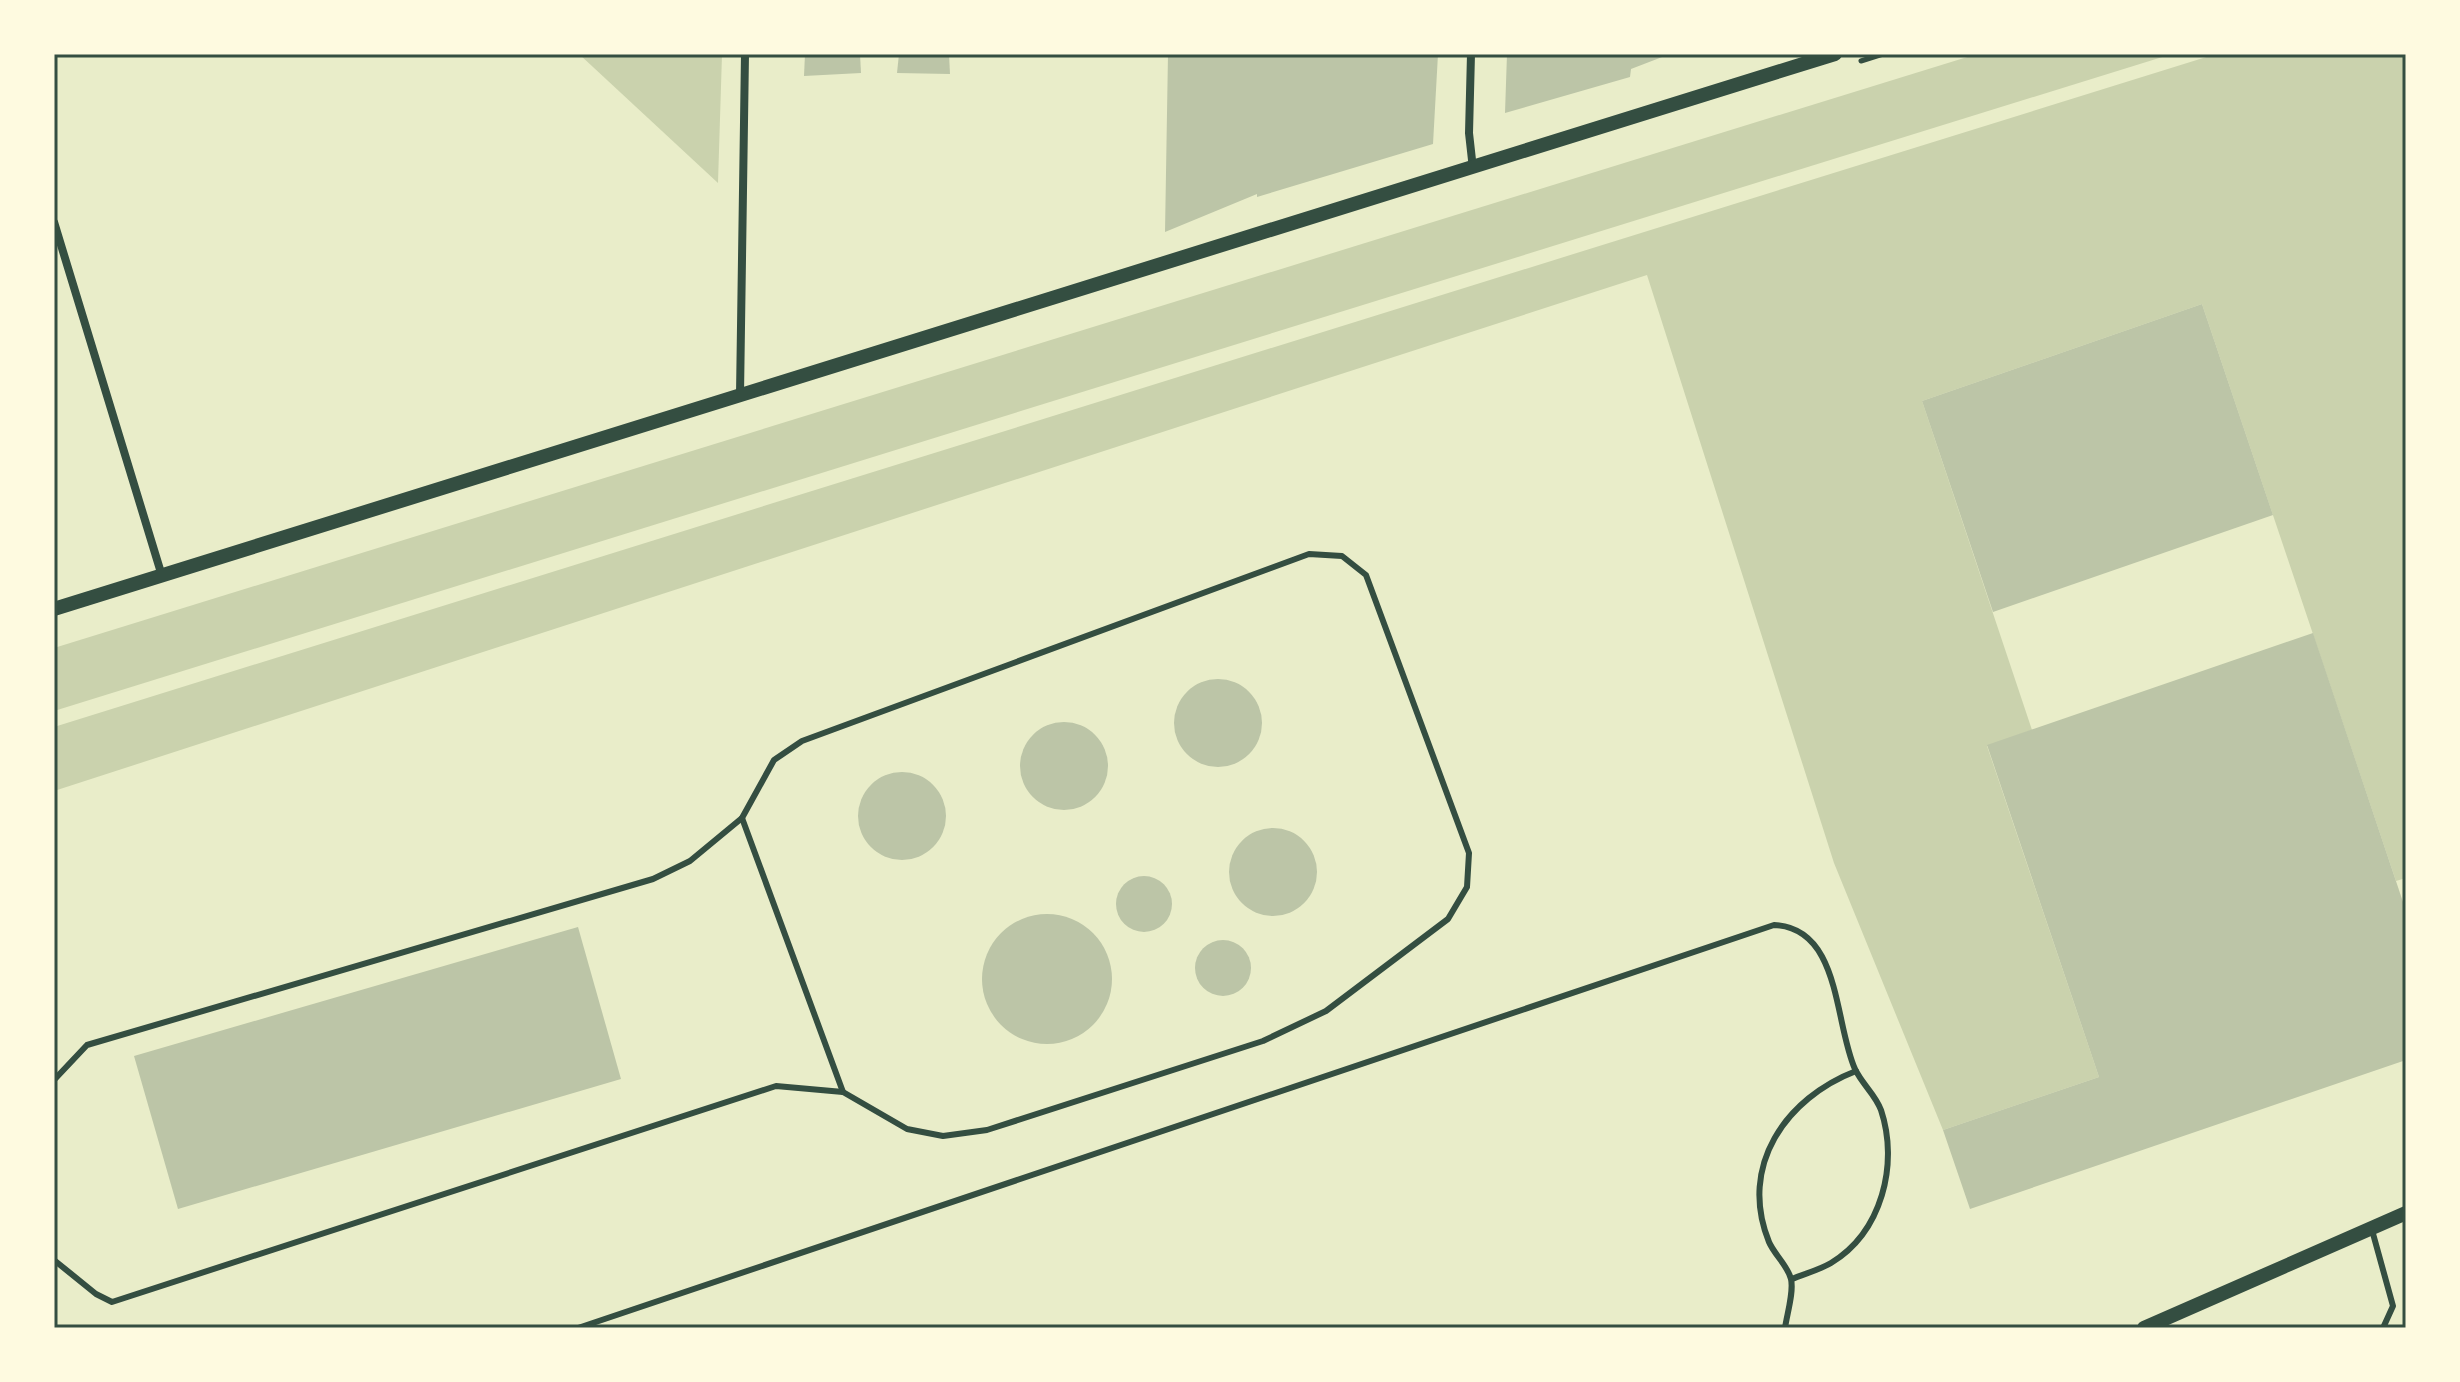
<svg xmlns="http://www.w3.org/2000/svg" width="2460" height="1382" font-family="'DM Sans',sans-serif">
	<style>
		.green { fill: #cad2ad }
		.building { fill: #bcc5a7 }
		.lines { fill: none; stroke-linecap: round; stroke-linejoin: round }
		.path { stroke: #344e41; stroke-width: 5 }
		.service { stroke: #344e41; stroke-width: 6 }
		.minor { stroke: #344e41; stroke-width: 8 }
		.tertiary { stroke: #344e41; stroke-width: 14 }
		.neatline { fill: none; stroke: #344e41; stroke-width: 3 }
	</style>
	<rect width="100%" height="100%" fill="#e9edc9"/>
	<g class="green">
		<polygon points="579,54 722,54 718,183"/>
		<polygon points="1977,54 2172,54 54,711 54,648"/>
		<polygon points="2216,54 2406,54 2406,878 2396,881 2202,304 1922,401 2032,730 1987,746 2099,1077 1943,1130 1834,863 1647,275 54,791 54,727"/>
	</g>
	<g class="building">
		<polygon points="805,54 860,54 861,73 804,76"/>
		<polygon points="899,54 949,54 950,74 897,73"/>
		<polygon points="1168,54 1438,54 1433,144 1257,197 1257,194 1165,232"/>
		<polygon points="1507,54 1670,54 1631,69 1630,77 1505,113"/>
		<polygon points="2202,304 2273,515 1993,612 1922,401"/>
		<polygon points="2313,633 2406,911 2406,1060 1970,1209 1943,1130 2099,1077 1987,745"/>
		<circle cx="1218" cy="723" r="44"/>
		<circle cx="1064" cy="766" r="44"/>
		<circle cx="902" cy="816" r="44"/>
		<circle cx="1273" cy="872" r="44"/>
		<circle cx="1144" cy="904" r="28"/>
		<circle cx="1047" cy="979" r="65"/>
		<polygon points="578,927 621,1079 178,1209 134,1056"/>
		<circle cx="1223" cy="968" r="28"/>
	</g>
	<g class="lines">
		<polyline class="path" points="1861,61 1883,54"/>
		<g class="service">
			<polyline points="742,818 843,1092"/>
			<polyline points="54,1080 87,1045 653,879 690,861 742,818 774,760 802,741 1309,554 1342,556 1366,575 1469,853 1467,887 1448,919 1326,1011 1263,1041 987,1130 943,1136 907,1129 843,1092 776,1086 112,1302 96,1294 54,1260"/>
			<polyline points="2372,1230 2393,1306 2383,1328"/>
			<path d="M 578,1328 L 1774,925 C 1841,928 1834,1022 1855,1069 C 1862,1084 1875,1094 1881,1110 C 1899,1164 1882,1232 1831,1263 C 1819,1270 1804,1274 1792,1279"/>
			<path d="M 1785,1328 C 1787,1314 1794,1292 1791,1279 C 1788,1266 1774,1254 1769,1242 C 1738,1166 1786,1098 1856,1071"/>
		</g>
		<g class="minor">
			<polyline points="1471,54 1469,133 1473,169"/>
			<polyline points="54,222 162,576"/>
			<polyline points="740,395 745,54"/>
		</g>
		<g class="tertiary">
			<polyline points="54,609 1835,54"/>
			<polyline points="2144,1328 2406,1213"/>
		</g>
	</g>
	<rect width="2460" height="1382" fill="none" stroke="#fefae0" stroke-width="112"/>
	<rect x="56" y="56" width="2348" height="1270" class="neatline"/>
</svg>
